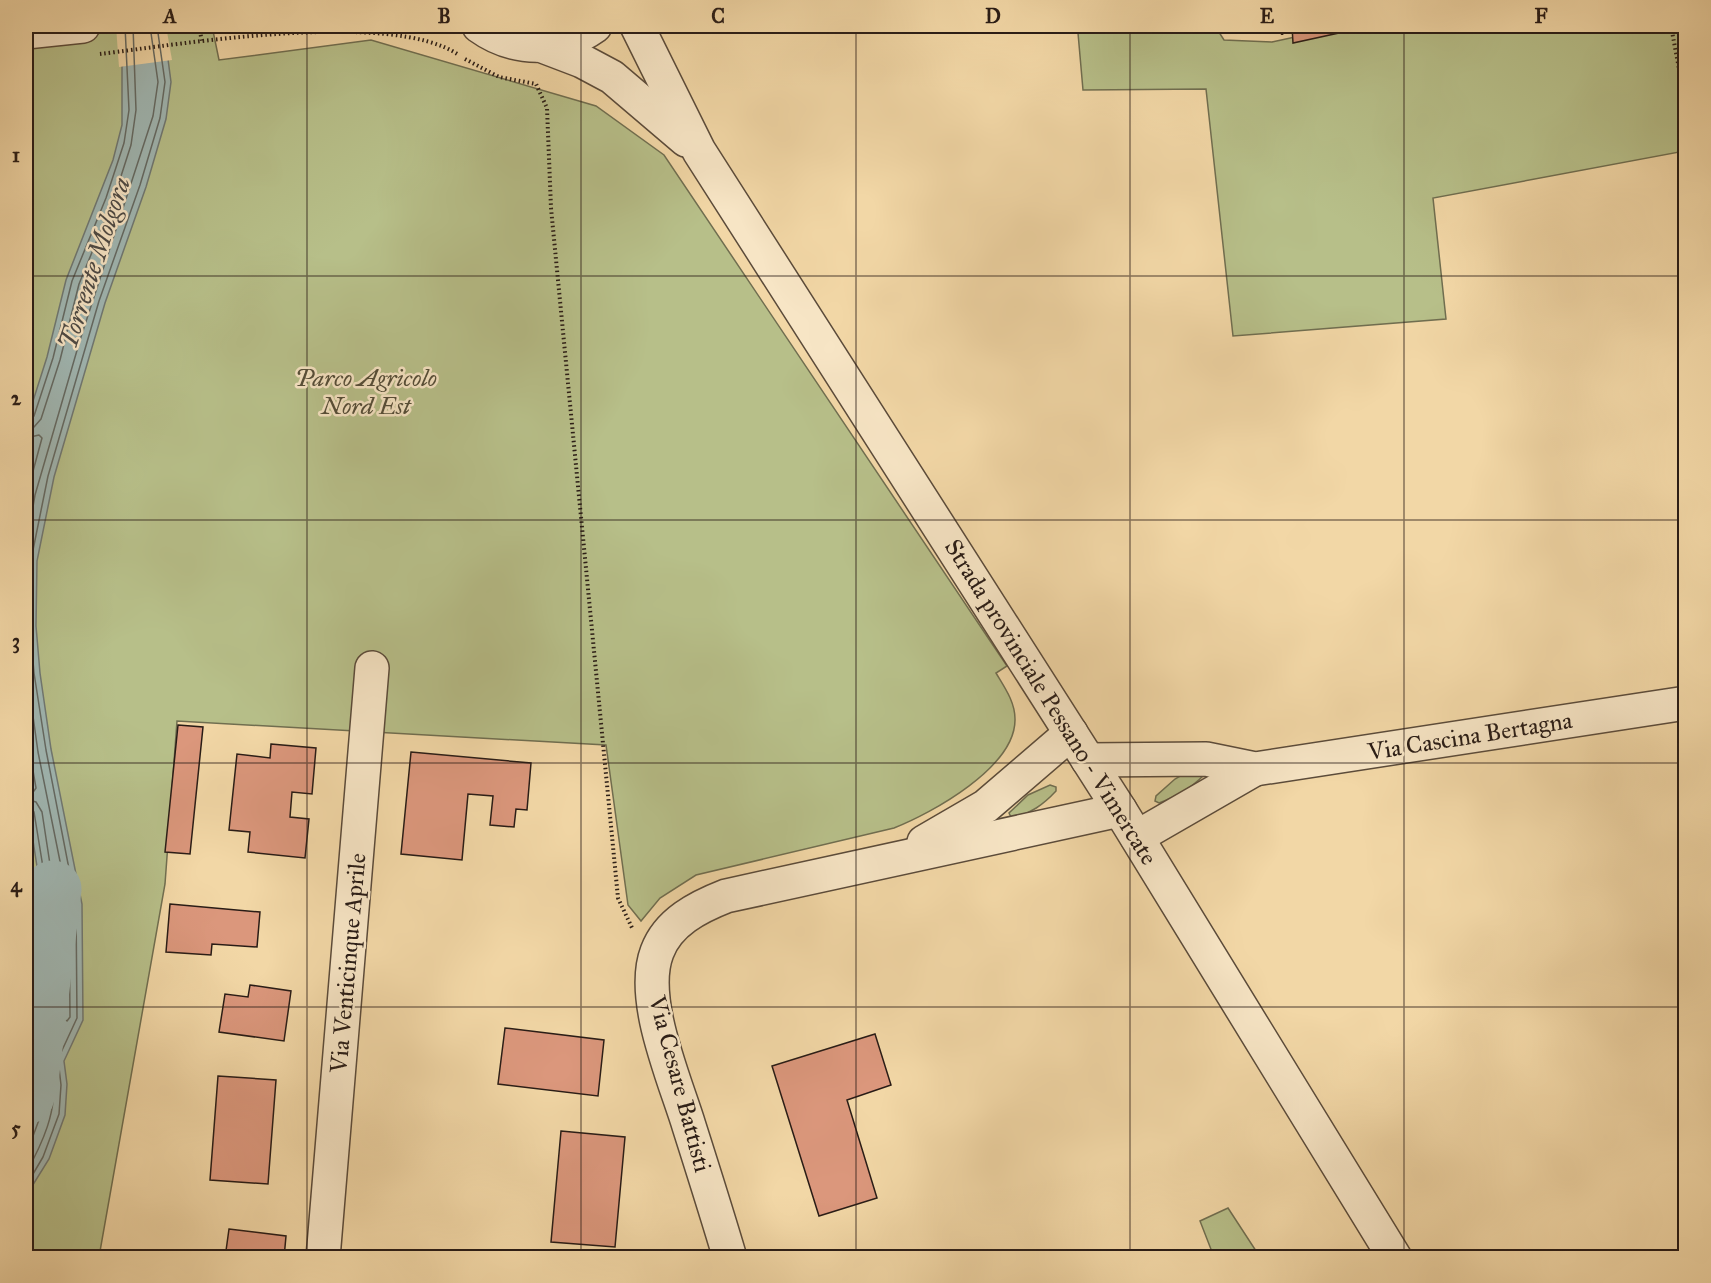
<svg xmlns="http://www.w3.org/2000/svg" width="1711" height="1283" font-family="'IM FELL Great Primer',serif">
	<style>
		.green { fill: #b7bf89; stroke: #706e50; stroke-width: 1.5 }
		.water { fill: #a0b7b3; stroke: #707974; stroke-width: 1.5 }
		.pier { fill: #f2d7a6 }
		.lines { fill: none; stroke-linecap: round; stroke-linejoin: round }
		.shore { stroke: #646a64; stroke-width: 1.5 }
		.river { stroke: #a0b7b3; stroke-width: 57 }
		.building { fill: #db977c; stroke: #291c16; stroke-width: 1.5 }
		.minor-casing { stroke: #5b4b3a; stroke-width: 36 }
		.path { stroke: #291c16; stroke-width: 4; stroke-dasharray: 1.5 3; stroke-linecap: butt }
		.minor { stroke: #f7e5c5; stroke-width: 33 }
		.grid { fill: none; stroke: #291c16; stroke-width: 1.5; stroke-opacity: 0.55 }
		.labels { text-anchor: middle; stroke-width: 5; stroke-linejoin: round; paint-order: stroke }
		.park-label { font-size: 24px; font-style: italic; fill: #544d38; stroke: #f7e5c5 }
		.street-label { font-size: 24px; fill: #291c16; stroke: #f7e5c5 }
		.water-label { font-size: 26px; font-style: italic; fill: #4d4a45; stroke: #f7e5c5 }
		.neatline { fill: none; stroke: #291c16; stroke-width: 2 }
		.grid-label { font-size: 20px; text-anchor: middle; font-weight: bold; fill: #291c16 }
	</style>
	<rect width="100%" height="100%" fill="#f2d7a6"/>
	<filter id="stains"><feTurbulence type="fractalNoise" baseFrequency=".00333" numOctaves="4"/><feColorMatrix values="0 0 0 0 .2 0 0 0 0 .09 0 0 0 0 .02 0 0 0 .5 -.17"/></filter>
	<radialGradient id="worn" r=".72"><stop offset=".6" stop-color="#630" stop-opacity="0"/><stop offset="1" stop-color="#630" stop-opacity=".3"/></radialGradient>
	<g class="green">
		<path d="M 26,26 L 212,26 L 219,60 L 371,40 L 596,106 L 664,155 L 1007,666 L 996,673 C 1005,688 1015,702 1015,719 C 1016,767 932,813 894,828 L 696,875 L 660,898 L 641,921 L 628,905 L 606,745 L 177,721 L 165,884 L 99,1257 L 26,1257 Z"/>
		<polygon points="1346,26 1684,26 1685,151 1433,198 1446,319 1233,336 1206,89 1083,90 1078,33 1217,29 1224,40 1272,42"/>
		<path d="M 1192,769 L 1204,775 C 1190,789 1177,796 1159,803 L 1155,801 L 1156,796 L 1175,779 Z"/>
		<path d="M 1050,785 L 1056,787 L 1056,791 C 1043,805 1031,813 1012,819 L 1009,813 L 1028,795 Z"/>
		<polygon points="1228,1208 1260,1257 1214,1257 1200,1221"/>
	</g>
	<path class="water" d="M 166,44 L 171,82 L 166,119 L 146,187 L 105,303 L 54,477 L 37,561 L 36,626 L 40,673 L 51,749 L 82,904 L 83,1020 L 64,1061 L 67,1084 L 65,1115 L 49,1159 L 26,1196 C 26,1162 22,1127 26,1094 C 29,1059 60,1052 46,1008 L 42,899 L 26,795 L 26,423 L 47,357 L 66,280 L 113,160 L 122,125 L 122,66 Z"/>
	<polygon class="pier" points="116,26 166,26 172,60 119,67"/>
	<g class="lines">
		<g class="shore">
			<polyline points="26,421 34,416 53,358 72,281 106,198 124,143 129,110 125,26"/>
			<polyline points="26,429 34,427 41,419 60,360 79,284 113,201 131,145 136,110 133,26"/>
			<polyline points="26,438 39,435 42,438 26,497"/>
			<polyline points="26,547 35,495 80,340 153,116 158,82 150,26"/>
			<polyline points="26,666 38,752 69,906 70,1017 67,1021 64,1019 59,1006 55,897 42,812 36,802 26,799"/>
			<polyline points="26,730 36,788 34,791 26,790"/>
			<path d="M 26,807 L 31,808 L 34,812 L 48,898 L 52,1007 C 55,1016 58,1025 57,1035 C 55,1046 35,1091 26,1092"/>
			<path d="M 26,1100 L 37,1096 L 47,1077 L 52,1077 C 59,1109 41,1146 26,1173"/>
			<polyline points="26,1109 40,1106 43,1109 26,1155"/>
			<polyline points="26,1186 43,1157 59,1114 61,1085 58,1059 77,1018 76,905 46,750 34,673 30,626 31,560 48,476 99,301 140,185 160,118 165,82 157,26"/>
		</g>
		<polyline class="river" points="26,1096 30,1080 53,889"/>
	</g>
	<g class="building">
		<polygon points="1292,26 1371,26 1293,43"/>
		<polygon points="178,725 203,727 190,854 165,852"/>
		<polygon points="271,744 316,748 312,794 292,792 290,817 309,819 305,858 248,852 250,832 229,830 237,754 270,758"/>
		<polygon points="411,752 531,763 527,810 516,809 514,827 490,825 493,796 468,794 462,860 401,854"/>
		<polygon points="170,904 260,912 257,947 212,944 211,955 166,952"/>
		<polygon points="250,985 291,991 284,1041 219,1032 225,994 248,997"/>
		<polygon points="505,1028 604,1040 598,1096 498,1084"/>
		<polygon points="875,1034 891,1085 847,1100 877,1198 819,1216 772,1066"/>
		<polygon points="218,1076 276,1080 268,1184 210,1180"/>
		<polygon points="561,1131 625,1137 615,1247 551,1242"/>
		<polygon points="229,1229 286,1236 284,1258 225,1258"/>
	</g>
	<g class="lines">
		<defs>
			<g id="minor">
				<path d="M 479,26 C 515,52 560,51 595,26"/>
				<polyline points="637,26 699,151 1120,810 1395,1258"/>
				<polyline points="26,32 83,26"/>
				<polyline points="540,45 582,61 612,77 686,140"/>
				<polyline points="1088,760 1206,759 1255,769 1686,703"/>
				<polyline points="1137,837 1255,769"/>
				<polyline points="924,842 986,806 1071,733"/>
				<polyline points="323,1258 372,668"/>
				<path d="M 730,1258 C 717,1214 703,1170 689,1126 C 675,1080 639,999 657,952 C 668,922 698,907 726,896 L 1120,810"/>
			</g>
		</defs>
		<use href="#minor" class="minor-casing"/>
		<g class="path">
			<polyline points="199,26 202,42"/>
			<polyline points="1270,26 1282,33 1314,26"/>
			<polyline points="1671,26 1686,106"/>
			<path d="M 100,54 C 183,44 391,9 459,55"/>
			<polyline points="465,59 499,77 536,84 547,108 551,208 618,898 633,930"/>
		</g>
		<use href="#minor" class="minor"/>
	</g>
	<path class="grid" d="M 307,26 L 307,1258M 581,26 L 581,1258M 856,26 L 856,1258M 1130,26 L 1130,1258M 1404,26 L 1404,1258M 26,276 L 1686,276M 26,520 L 1686,520M 26,763 L 1686,763M 26,1007 L 1686,1007"/>
	<g class="labels">
		<g class="park-label">
			<text x="366" y="386">Parco Agricolo<tspan x="366" dy="28">Nord Est</tspan></text>
		</g>
		<g class="street-label">
			<text transform="translate(1051 702) rotate(58)" y="8">Strada provinciale Pessano - Vimercate</text>
			<text transform="translate(1470 736) rotate(-9)" y="8">Via Cascina Bertagna</text>
			<text transform="translate(348 963) rotate(-85)" y="8">Via Venticinque Aprile</text>
			<text transform="translate(680 1084) rotate(75)" y="8">Via Cesare Battisti</text>
		</g>
		<g class="water-label">
			<text transform="translate(94 263) rotate(-72)" y="9">Torrente Molgora</text>
		</g>
	</g>
	<rect width="1711" height="1283" fill="none" stroke="#f2d7a6" stroke-width="66"/>
	<rect x="33" y="33" width="1645" height="1217" class="neatline"/>
	<g class="grid-label">
		<text x="170" y="23">A</text>
		<text x="444" y="23">B</text>
		<text x="718" y="23">C</text>
		<text x="993" y="23">D</text>
		<text x="1267" y="23">E</text>
		<text x="1541" y="23">F</text>
		<text x="16" y="162">1</text>
		<text x="16" y="405">2</text>
		<text x="16" y="648">3</text>
		<text x="16" y="892">4</text>
		<text x="16" y="1135">5</text>
	</g>
	<rect width="100%" height="100%" filter="url(#stains)"/>
	<rect width="100%" height="100%" fill="url(#worn)"/>
</svg>
